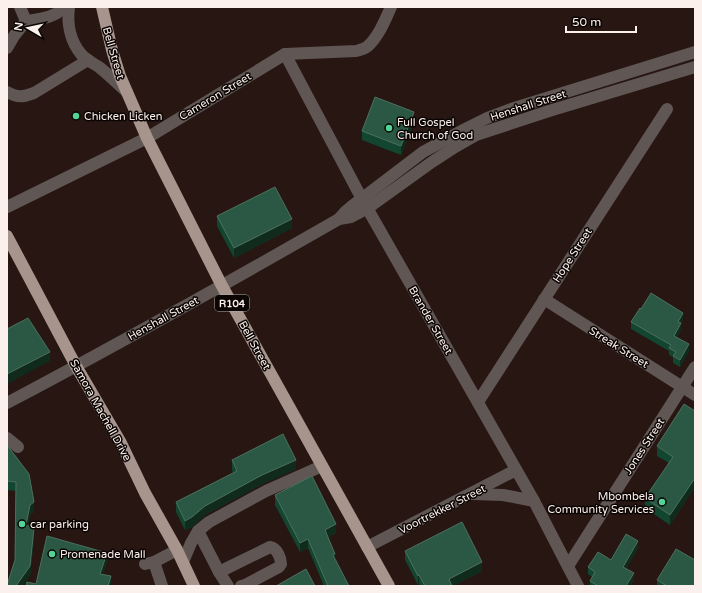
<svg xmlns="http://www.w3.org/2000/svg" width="702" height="593" font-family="'Varela Round',sans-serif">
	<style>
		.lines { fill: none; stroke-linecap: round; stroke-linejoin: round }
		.minor { stroke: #605754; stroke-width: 12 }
		.major { stroke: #a6948d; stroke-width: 12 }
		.wall { fill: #124630 }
		.shaded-wall { fill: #102b1b }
		.building { fill: #2b5844; stroke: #4c705f }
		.poi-dot { fill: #54d396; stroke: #0a0503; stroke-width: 1.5 }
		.labels { text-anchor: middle; stroke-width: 3; stroke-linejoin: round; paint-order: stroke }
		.shield { fill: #0a0503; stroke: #b3aaa6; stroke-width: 1 }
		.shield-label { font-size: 10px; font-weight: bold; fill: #fcf0ec }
		.street-label { font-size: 11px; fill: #fcf0ec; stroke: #0a0503 }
		.poi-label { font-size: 11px; fill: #fcf0ec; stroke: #0a0503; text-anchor: start }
	</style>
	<rect width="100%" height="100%" fill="#271611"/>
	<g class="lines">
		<g class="minor">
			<path d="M 20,7 L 26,21 C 39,19 55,18 64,7"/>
			<path d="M 69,7 C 67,23 70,41 81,54 C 86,60 93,63 99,67 C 109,75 118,84 127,92"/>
			<polyline points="7,48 14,36 26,21"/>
			<polyline points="285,54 362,199 534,501 578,586"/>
			<path d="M 7,92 C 18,98 23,97 34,93 L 88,60"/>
			<path d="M 7,207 L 147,138 L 285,54 L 356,51 C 360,50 365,49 368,46 C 379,36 385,20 391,7"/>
			<polyline points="339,219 346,211 352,206 423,152 465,129 487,118 511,109 695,52"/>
			<polyline points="544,299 695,395"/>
			<polyline points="478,402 667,109"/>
			<path d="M 7,403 C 119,344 229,282 339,219 L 351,217 L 368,208 L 432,162 L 455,147 L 476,135 L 549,111 L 695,67"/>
			<polyline points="7,438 18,447"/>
			<polyline points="473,494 503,495 534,501"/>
			<polyline points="198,531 219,572 228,586"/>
			<polyline points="367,547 516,470"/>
			<polyline points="154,562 162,586"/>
			<polyline points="183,562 191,543 198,531 209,522 266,491 322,466"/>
			<polyline points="145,564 154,562 177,550"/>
			<polyline points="568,566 695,367"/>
			<path d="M 219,572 L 270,547 C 277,548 281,558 281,564 L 279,567 L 245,585 L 241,586"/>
		</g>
		<g class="major">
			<polyline points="102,7 112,50 120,76 147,138 222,286 389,586"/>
			<polyline points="7,236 76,366 121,443 145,493 177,550 194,586"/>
		</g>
	</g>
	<g class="wall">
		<polygon points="414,122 401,155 362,140 362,131"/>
		<polygon points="217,216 292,228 234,258 217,226"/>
		<polygon points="641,309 683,320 681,323 681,330 677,337 689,351 680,367 673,363 673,357 669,355 669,351 631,329 631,322"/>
		<polygon points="695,411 695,487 670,525 645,508 645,498 669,463 657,456 657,446"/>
		<polygon points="7,445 34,512 30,514 28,525 34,538 30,576 8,582 15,560 16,491 7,490"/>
		<polygon points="232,460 296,469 262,484 205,515 192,527 185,530 176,512 176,502 233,473 232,470"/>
		<polygon points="275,495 336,533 328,537 335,561 349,586 324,586 308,548 300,552 275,505"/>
		<polygon points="638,548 626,569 634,580 630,586 590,586 590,581 592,577 588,574 588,567 611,560"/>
		<polygon points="405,551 482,571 453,586 420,586 419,584 418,585 405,560"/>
		<polygon points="657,580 695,586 657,586"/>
	</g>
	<g class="shaded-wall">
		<polygon points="414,112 414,122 401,155 401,146"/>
		<polygon points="292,219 292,228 234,258 234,248"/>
		<polygon points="683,313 683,320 678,328 678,322"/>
		<polygon points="681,323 681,330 674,342 674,336"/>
		<polygon points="689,344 689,351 680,367 680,360"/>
		<polygon points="50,352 50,361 7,384 7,374"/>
		<polygon points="296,460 296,469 262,484 205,515 192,527 185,530 185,521 205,506 262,475"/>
		<polygon points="695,478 695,487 670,525 670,515"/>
		<polygon points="34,502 34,512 30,514 26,534 26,525 30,505"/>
		<polygon points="336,524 336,533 325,539 325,530"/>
		<polygon points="34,528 34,538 30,576 23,586 16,586"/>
		<polygon points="308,539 308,548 300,552 300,543"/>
		<polygon points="638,541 638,548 623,574 623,567"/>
		<polygon points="107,553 107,563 100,584 100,574"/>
		<polygon points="335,554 335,564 333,555"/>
		<polygon points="482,562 482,571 453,586 449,586 449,579"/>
		<polygon points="634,573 634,580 630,586 626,586"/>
		<polygon points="419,575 419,584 418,585 418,576"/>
		<polygon points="111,576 111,586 108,586"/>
	</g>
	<g class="building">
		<polygon points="375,97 414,112 401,146 362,131"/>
		<polygon points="275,187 292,219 234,248 217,216"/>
		<polygon points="651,293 683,313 678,322 681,323 674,336 689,344 680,360 673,356 676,352 669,348 671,345 631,322 640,308 641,309"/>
		<polygon points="28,318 50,352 7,374 7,329"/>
		<polygon points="684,404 695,411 695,478 670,515 645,498 673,457 657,446"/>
		<polygon points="283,434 296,460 262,475 205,506 192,517 185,521 176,502 237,471 232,460"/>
		<polygon points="7,445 29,474 34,502 30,505 26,525 34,528 30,566 16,586 7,586 7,582 8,582 15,560 16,482 7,481"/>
		<polygon points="312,476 336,524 325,530 335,554 333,555 349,586 328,586 308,539 300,543 275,495"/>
		<polygon points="462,522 482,562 449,579 452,586 425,586 419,575 418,576 405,551"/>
		<polygon points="626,534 638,541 623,567 634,573 626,586 598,586 590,581 595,572 588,567 598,552 611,560"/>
		<polygon points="47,536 107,553 100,574 111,576 108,586 26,586 27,582 36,584"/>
		<polygon points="676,549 695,560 695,586 667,586 657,580"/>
		<polygon points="306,569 315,586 276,586"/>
	</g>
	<g class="poi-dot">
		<circle cx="76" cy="116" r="4"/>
		<circle cx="389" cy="128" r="4"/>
		<circle cx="662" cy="502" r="4"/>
		<circle cx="22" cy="524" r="4"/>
		<circle cx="52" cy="554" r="4"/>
	</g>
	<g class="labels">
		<rect class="shield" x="215" y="295" width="34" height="16" rx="3"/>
		<g class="shield-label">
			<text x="232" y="307">R104</text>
		</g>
		<g class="street-label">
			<text transform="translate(114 53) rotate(74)" y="4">Bell Street</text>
			<text transform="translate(215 96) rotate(-31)" y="4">Cameron Street</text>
			<text transform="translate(528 105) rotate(-18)" y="4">Henshall Street</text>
			<text transform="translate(572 255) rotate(-57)" y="4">Hope Street</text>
			<text transform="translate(163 318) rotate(-29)" y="4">Henshall Street</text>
			<text transform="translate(431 320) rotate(60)" y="4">Brander Street</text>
			<text transform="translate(255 345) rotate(61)" y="4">Bell Street</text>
			<text transform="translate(619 347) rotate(32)" y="4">Streak Street</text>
			<text transform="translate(101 410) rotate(61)" y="4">Samora Machell Drive</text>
			<text transform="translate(644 446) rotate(-57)" y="4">Jones Street</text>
			<text transform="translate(442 509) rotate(-27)" y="4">Voortrekker Street</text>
		</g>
		<g class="poi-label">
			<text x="84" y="120">Chicken Licken</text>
			<text x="397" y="126">Full Gospel<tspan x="397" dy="13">Church of God</tspan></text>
			<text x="654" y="500" text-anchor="end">Mbombela<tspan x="654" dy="13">Community Services</tspan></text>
			<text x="30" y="528">car parking</text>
			<text x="60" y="558">Promenade Mall</text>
		</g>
	</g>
	<rect width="702" height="593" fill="none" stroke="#fcf0ec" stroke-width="16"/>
	<g transform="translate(28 28) rotate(279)" stroke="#0a0503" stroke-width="3" paint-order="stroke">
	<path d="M0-3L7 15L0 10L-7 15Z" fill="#fcf0ec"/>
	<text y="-6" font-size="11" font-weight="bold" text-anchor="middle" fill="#fcf0ec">N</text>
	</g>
	<path d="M566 26v6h70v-6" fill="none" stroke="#fcf0ec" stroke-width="2"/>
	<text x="572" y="26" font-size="12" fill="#fcf0ec" stroke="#0a0503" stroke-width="3" paint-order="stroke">50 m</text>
</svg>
